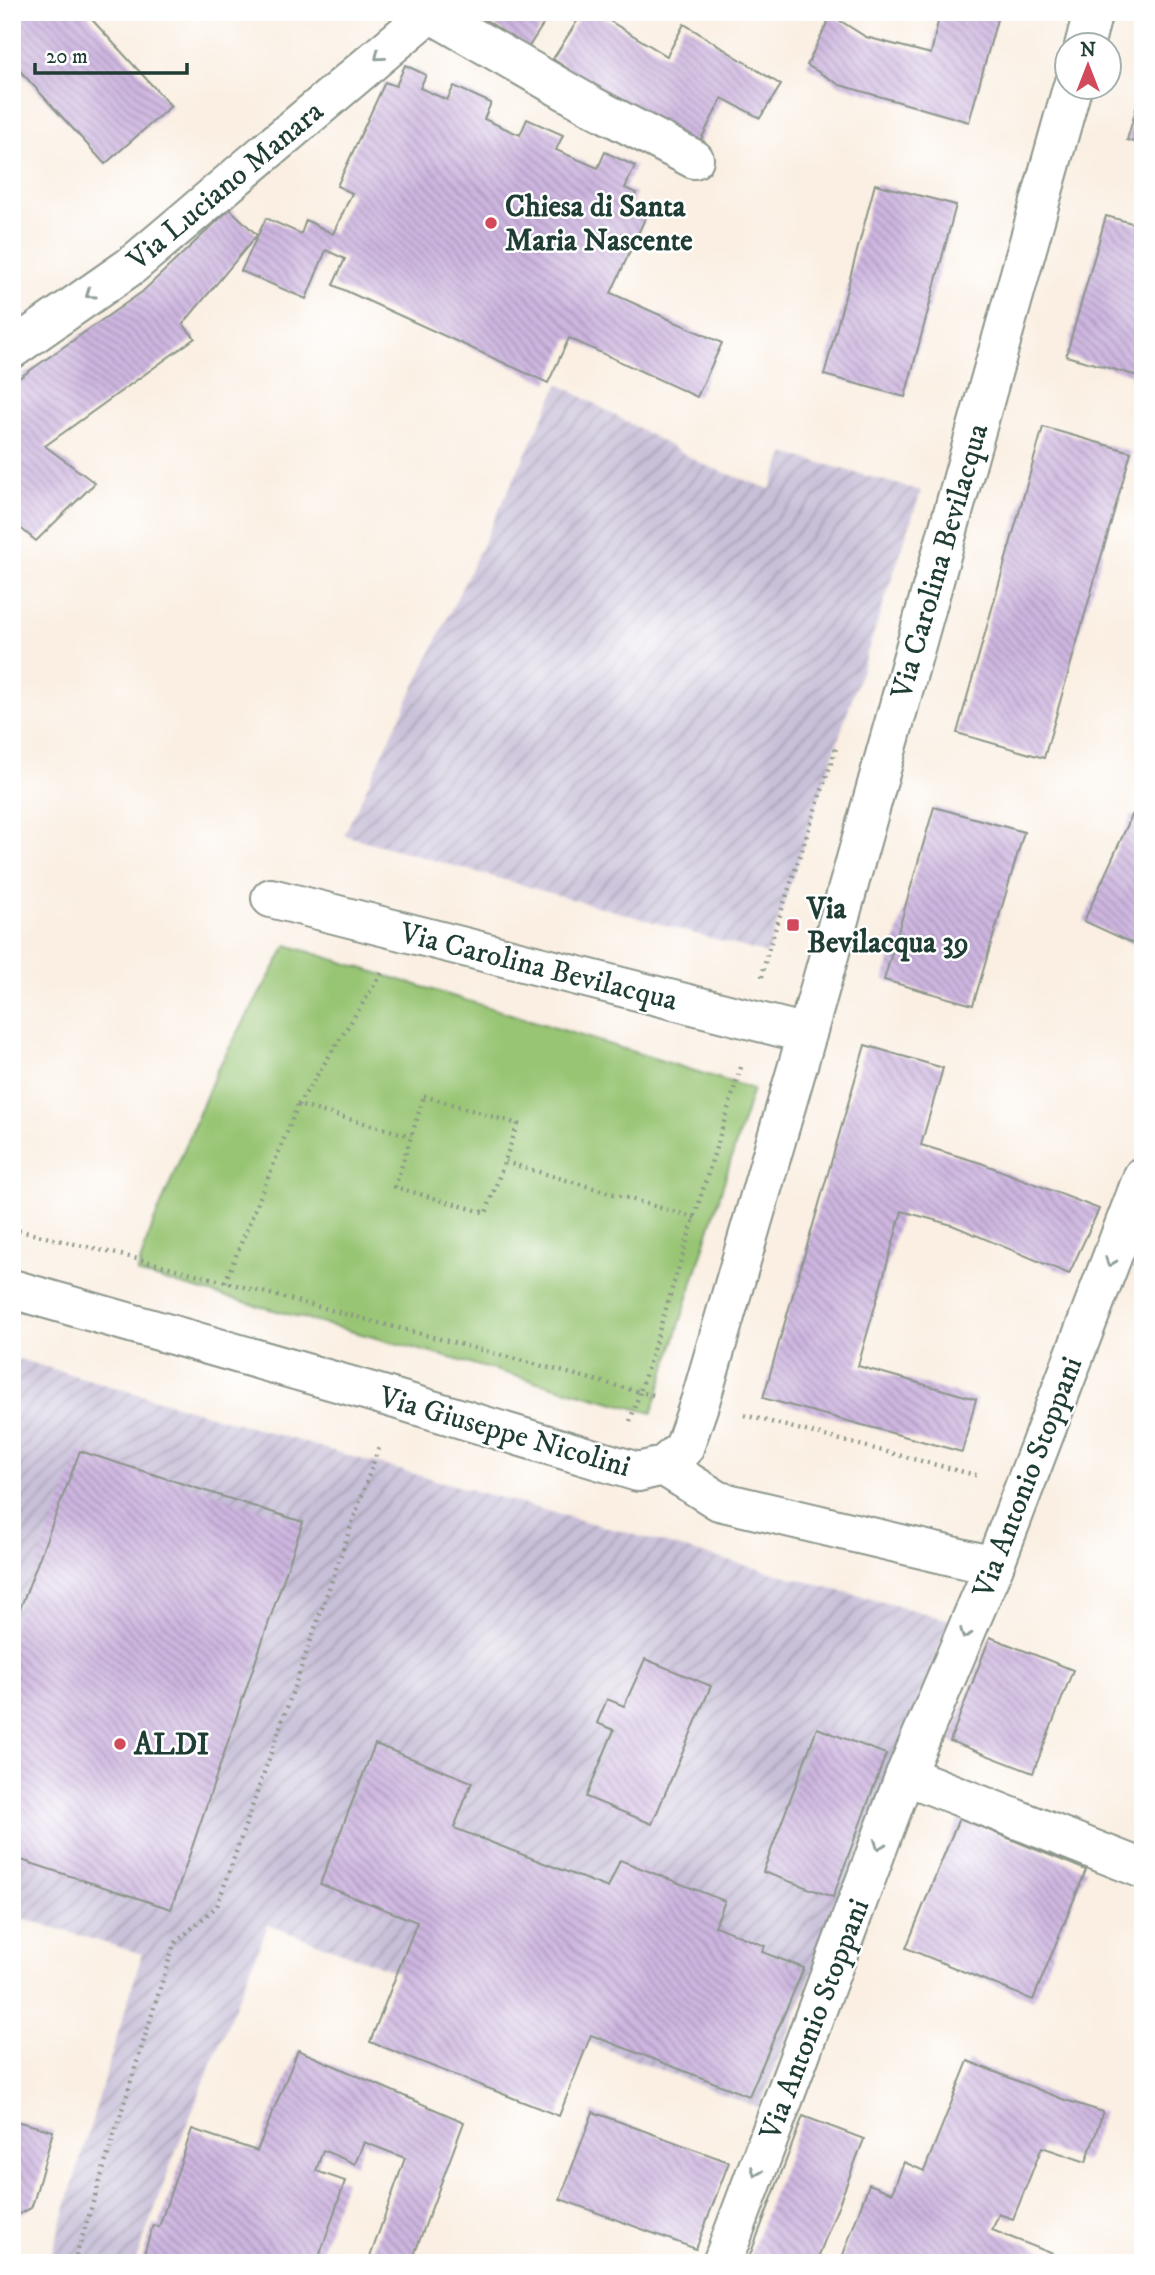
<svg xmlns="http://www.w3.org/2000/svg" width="1155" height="2275" font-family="'IM FELL DW Pica',serif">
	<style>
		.industrial { fill: url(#industrial-furrows) }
		.green { fill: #98c573; stroke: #5c8154; stroke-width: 2 }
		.building { fill: url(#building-back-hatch) }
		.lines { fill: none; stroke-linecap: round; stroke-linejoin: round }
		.street-casing { stroke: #8c968b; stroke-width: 42 }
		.path { stroke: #8c968b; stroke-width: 4.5; stroke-dasharray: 2 5; stroke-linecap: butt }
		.street { stroke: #fff; stroke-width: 38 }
		.oneway { stroke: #8f9e9a }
		.poi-dot { fill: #d1495b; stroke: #fff; stroke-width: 2.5 }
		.labels { text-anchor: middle; stroke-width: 5; stroke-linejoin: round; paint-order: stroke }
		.street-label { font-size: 30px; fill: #1f3d34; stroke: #fff }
		.poi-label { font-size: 30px; font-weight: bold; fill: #1f3d34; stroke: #fff; text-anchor: start }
	</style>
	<defs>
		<pattern id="industrial-furrows" width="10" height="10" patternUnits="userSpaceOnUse" patternTransform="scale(1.75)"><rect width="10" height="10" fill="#c8bfd8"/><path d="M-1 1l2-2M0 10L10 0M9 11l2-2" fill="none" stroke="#a29cb0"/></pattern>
		<pattern id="building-back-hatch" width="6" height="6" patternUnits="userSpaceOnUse" patternTransform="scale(1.75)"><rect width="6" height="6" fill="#ceb6e0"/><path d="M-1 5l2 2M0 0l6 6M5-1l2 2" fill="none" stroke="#a795b6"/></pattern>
	</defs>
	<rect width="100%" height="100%" fill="#fff"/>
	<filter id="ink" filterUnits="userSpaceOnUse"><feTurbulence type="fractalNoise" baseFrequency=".0143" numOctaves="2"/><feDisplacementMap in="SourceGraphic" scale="14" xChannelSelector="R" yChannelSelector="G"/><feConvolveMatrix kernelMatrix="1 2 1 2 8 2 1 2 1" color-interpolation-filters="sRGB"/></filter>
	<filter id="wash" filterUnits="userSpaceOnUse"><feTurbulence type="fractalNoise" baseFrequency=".00686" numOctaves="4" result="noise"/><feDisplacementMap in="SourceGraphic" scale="28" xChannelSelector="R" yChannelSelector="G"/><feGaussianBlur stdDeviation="1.57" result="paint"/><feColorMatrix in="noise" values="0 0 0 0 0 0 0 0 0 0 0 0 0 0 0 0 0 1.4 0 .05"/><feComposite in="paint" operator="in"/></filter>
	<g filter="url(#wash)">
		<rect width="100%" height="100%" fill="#faefe2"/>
		<g class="industrial">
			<polygon points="559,384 704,465 770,489 785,453 921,491 767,954 344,835"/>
			<polygon points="12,1357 371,1462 696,1552 950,1620 759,2108 572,2036 268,1925 174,2156 135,2263 49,2263 142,1954 12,1915"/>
		</g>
		<polygon class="green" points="287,945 753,1089 652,1413 137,1273 149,1234 217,1070"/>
		<g id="blocks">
			<g class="building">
				<polygon points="12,12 85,12 171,106 105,164 12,62"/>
				<polygon points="474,12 551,12 528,48"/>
				<polygon points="583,12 595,12 667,56 684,24 781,85 760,118 722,98 696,149 636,114 553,59"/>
				<polygon points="940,12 999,12 969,122 840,85 807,65 831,15 866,37 931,54"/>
				<polygon points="405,65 426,75 420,88 447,100 454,86 491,103 484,119 520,135 527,119 563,135 556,150 598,168 605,152 635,166 625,188 636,193 631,205 648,212 611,293 722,343 697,397 569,338 548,383 333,285 345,259 326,250 306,299 241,271 266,218 301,234 306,220 333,234 352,193 337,186 385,82 396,86"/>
				<polygon points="1142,88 1143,88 1143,144 1127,140"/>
				<polygon points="875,184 956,205 905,397 824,375"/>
				<polygon points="230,209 257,235 183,324 195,338 45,446 95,483 36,541 12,521 12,383 142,292"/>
				<polygon points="1106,216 1143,226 1143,361 1138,376 1066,356"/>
				<polygon points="1043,427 1131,452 1044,758 957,733"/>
				<polygon points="934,807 1024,832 973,1005 884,980"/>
				<polygon points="1132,815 1143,820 1143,948 1084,921"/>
				<polygon points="865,1045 943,1068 921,1145 981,1163 1099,1209 1069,1274 952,1225 902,1211 858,1366 976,1399 962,1452 763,1398"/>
				<polygon points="80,1451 303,1522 171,1909 12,1857 12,1630"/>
				<polygon points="990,1637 1073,1670 1033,1773 950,1741"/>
				<polygon points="645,1659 711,1686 652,1824 586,1797 614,1730 597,1723 607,1699 624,1706"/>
				<polygon points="817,1728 886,1754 833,1897 763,1872"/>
				<polygon points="375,1744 472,1782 454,1828 608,1888 620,1860 725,1901 715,1926 765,1946 762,1952 804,1968 749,2096 591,2035 559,2116 370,2042 417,1922 320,1884"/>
				<polygon points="959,1818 1086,1870 1033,2000 906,1948"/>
				<polygon points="298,2050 464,2122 411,2263 368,2263 405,2158 364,2142 355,2164 323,2150 316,2171 345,2181 317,2263 204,2263 189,2258 187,2263 141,2263 153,2225 159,2227 192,2129 257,2151"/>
				<polygon points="968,2061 1062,2099 1103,2112 1086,2162 1042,2147 1013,2219 999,2214 992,2230 1076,2263 840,2263 869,2184 892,2193 904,2162 924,2171"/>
				<polygon points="593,2112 729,2162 696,2249 560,2199"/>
				<polygon points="803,2116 864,2139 816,2263 747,2263"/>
				<polygon points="12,2120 53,2131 34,2200 31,2208 16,2216 12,2216"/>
			</g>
		</g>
	</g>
	<g filter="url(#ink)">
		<use href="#blocks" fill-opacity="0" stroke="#8c968b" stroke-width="2"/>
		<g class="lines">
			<defs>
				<g id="street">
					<polyline points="430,13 592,106 694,159"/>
					<polyline points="1084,46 1093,12"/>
					<polyline points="12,349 131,266 431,12"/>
					<polyline points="271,898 807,1034"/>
					<polyline points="12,1289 372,1392 638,1472 663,1466 719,1501 994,1566"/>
					<polyline points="663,1466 684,1448 700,1402 807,1034 1072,88"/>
					<polyline points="905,1775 1143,1869"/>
					<polyline points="722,2263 905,1775 994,1566 1143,1176"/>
				</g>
			</defs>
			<use href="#street" class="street-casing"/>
			<g class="path">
				<polyline points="762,977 767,954 837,745"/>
				<polygon points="424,1096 518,1124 486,1213 395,1187"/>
				<polyline points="298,1105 382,973"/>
				<polyline points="505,1162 695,1218"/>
				<polyline points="12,1229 142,1260 640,1392 742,1064"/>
				<polyline points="225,1282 298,1105 411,1136"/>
				<polyline points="744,1415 979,1476"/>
				<polyline points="630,1421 640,1392 654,1395"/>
				<polyline points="74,2263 174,1944 217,1906 380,1444"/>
			</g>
			<use href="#street" class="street"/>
		</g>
		<defs><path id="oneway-chevron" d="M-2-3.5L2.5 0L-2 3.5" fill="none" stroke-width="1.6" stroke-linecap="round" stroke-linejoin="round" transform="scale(1.75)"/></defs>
		<g class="oneway">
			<use href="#oneway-chevron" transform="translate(379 56) rotate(140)"/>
			<use href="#oneway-chevron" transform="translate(90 294) rotate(145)"/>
			<use href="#oneway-chevron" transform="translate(1110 1262) rotate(111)"/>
			<use href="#oneway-chevron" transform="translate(965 1634) rotate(113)"/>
			<use href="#oneway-chevron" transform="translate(879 1845) rotate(111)"/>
			<use href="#oneway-chevron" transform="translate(756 2172) rotate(111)"/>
		</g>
	</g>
	<g class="poi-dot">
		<circle cx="491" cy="223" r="7"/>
		<rect x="786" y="918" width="14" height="14" rx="3.5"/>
		<circle cx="120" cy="1744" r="7"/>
	</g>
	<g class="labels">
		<g class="street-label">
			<text transform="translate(225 185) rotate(-40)" y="10">Via Luciano Manara</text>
			<text transform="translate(939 561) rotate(-74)" y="10">Via Carolina Bevilacqua</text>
			<text transform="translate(539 966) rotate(14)" y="10">Via Carolina Bevilacqua</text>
			<text transform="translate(505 1431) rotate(16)" y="10">Via Giuseppe Nicolini</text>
			<text transform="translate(1027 1477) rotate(-69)" y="10">Via Antonio Stoppani</text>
			<text transform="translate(814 2019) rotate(-69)" y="10">Via Antonio Stoppani</text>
		</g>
		<g class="poi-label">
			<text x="505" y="216">Chiesa di Santa<tspan x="505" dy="34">Maria Nascente</tspan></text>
			<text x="807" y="918">Via<tspan x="807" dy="34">Bevilacqua 39</tspan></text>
			<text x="134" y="1754">ALDI</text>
		</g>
	</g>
	<rect width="1155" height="2275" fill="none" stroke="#fff" stroke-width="42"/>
	<g transform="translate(1088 66)"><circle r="33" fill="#ffffff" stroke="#a5b1ae" stroke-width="2"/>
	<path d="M0-5L12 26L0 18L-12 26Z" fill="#d1495b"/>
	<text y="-10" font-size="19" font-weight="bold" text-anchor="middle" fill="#1f3d34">N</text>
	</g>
	<path d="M35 63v10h152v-10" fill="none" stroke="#1f3d34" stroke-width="3.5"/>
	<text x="46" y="63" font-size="21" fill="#1f3d34" stroke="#ffffff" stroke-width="5" paint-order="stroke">20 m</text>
</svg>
